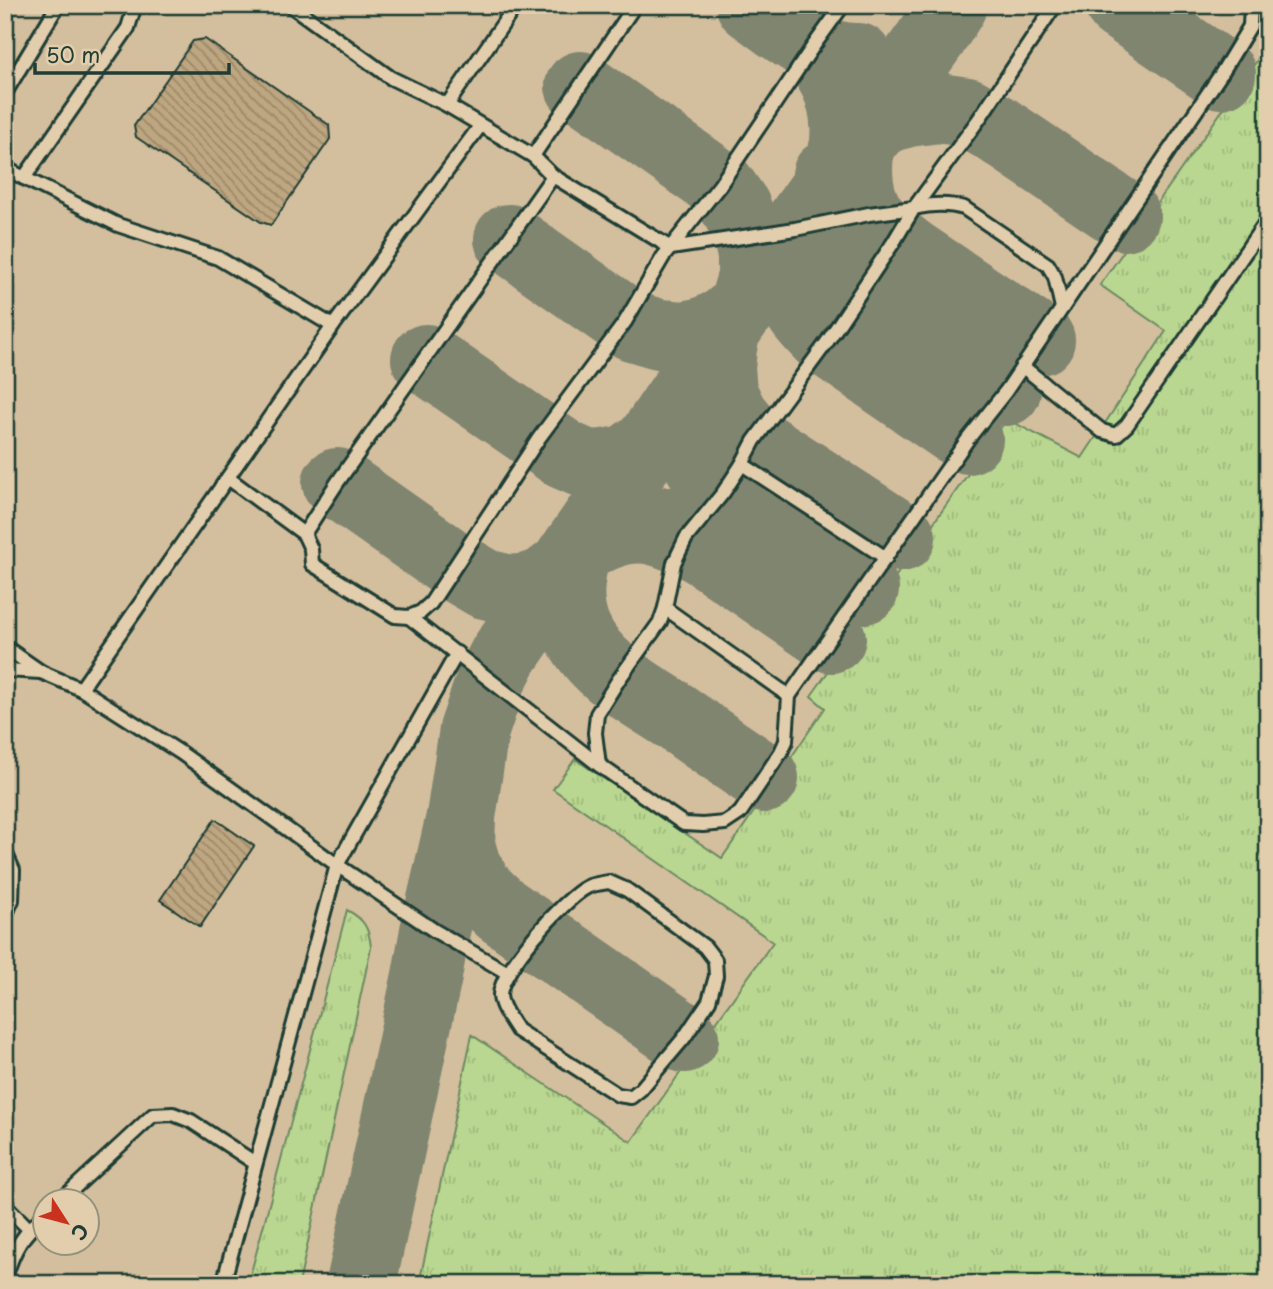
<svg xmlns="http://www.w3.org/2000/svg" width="1273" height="1289" font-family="'Playpen Sans',sans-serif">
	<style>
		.built { fill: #d3be9d; fill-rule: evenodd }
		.grass { fill: url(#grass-tufts); stroke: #6c8a62; stroke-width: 2 }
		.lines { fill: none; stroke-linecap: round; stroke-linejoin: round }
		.taxiway { stroke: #808570; stroke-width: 70 }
		.building { fill: url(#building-back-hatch); stroke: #1f3d34; stroke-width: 2 }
		.service-casing { stroke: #1f3d34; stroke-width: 18 }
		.service { stroke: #e2cdac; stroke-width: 12 }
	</style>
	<defs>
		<pattern id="grass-tufts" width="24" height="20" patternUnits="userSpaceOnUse" patternTransform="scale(1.75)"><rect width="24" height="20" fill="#b9d790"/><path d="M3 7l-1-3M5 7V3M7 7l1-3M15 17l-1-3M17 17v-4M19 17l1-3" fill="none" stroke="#9fb97d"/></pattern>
		<pattern id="building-back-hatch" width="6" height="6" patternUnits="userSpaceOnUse" patternTransform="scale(1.75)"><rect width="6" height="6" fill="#bea680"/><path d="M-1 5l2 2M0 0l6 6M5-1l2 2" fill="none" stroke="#9a886a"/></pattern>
	</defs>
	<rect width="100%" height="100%" fill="#e2cdac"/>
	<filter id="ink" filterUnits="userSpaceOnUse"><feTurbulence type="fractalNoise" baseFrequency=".0143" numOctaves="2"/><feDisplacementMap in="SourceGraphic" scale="14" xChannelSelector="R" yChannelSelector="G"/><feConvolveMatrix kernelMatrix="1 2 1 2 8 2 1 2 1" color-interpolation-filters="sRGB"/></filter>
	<g filter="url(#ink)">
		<path class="built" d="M 5,5 L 1268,5 L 1268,1284 L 5,1284 ZM 46,1202 L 88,1202 L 88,1244 L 46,1244 Z"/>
		<g class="grass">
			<polygon points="1268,45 1268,1284 419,1284 472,1035 631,1142 773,942 553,789 575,759 722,858 825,708 811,696 1007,419 1082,458 1166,331 1100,285"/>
			<path d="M 347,910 C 364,919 369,928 371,947 L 299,1284 L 248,1284 Z"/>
		</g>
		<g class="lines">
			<g class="taxiway">
				<path d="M 751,5 C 784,28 816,59 858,58"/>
				<polyline points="1120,5 1221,74"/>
				<path d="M 812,48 C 836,77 848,104 845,142 C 844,151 840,160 838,169 L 827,175"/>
				<path d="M 832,182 C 820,210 822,251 844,276 C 848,281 855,285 861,290 L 1006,391"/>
				<path d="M 795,229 C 793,246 787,264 788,280 C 791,307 809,324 827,342 L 968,439"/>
				<polyline points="866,231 880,236 909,252 1040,340"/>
				<polyline points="509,239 632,326 659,334 683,336 703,332 725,322 743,307 752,277 752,256 748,236 736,208 720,185 580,86"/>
				<path d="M 909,252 C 896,241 878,229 869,214 C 855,190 857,163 861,138 L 885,119 L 908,112 L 938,108 L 967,112 L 995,128 L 1125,216"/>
				<polyline points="725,333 722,348 720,368 722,392 733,415 754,441 901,537"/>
				<polyline points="426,359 565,455 588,465 604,464 626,460 649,444"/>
				<path d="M 691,382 C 679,431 687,458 723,493 L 864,589"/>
				<polyline points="337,483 456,567 485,584 510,590 528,588 544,583 565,567"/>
				<polyline points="670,521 686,538 704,551 831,638"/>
				<path d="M 704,551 C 652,523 628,519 576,551 C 569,578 565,604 577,630 C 595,671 640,693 676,717 C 705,738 735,758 764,778"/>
				<polyline points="461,817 460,845 466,866 479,889 501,910 684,1038"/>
				<polyline points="361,1284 427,976 435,931 461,817 474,730 491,680 504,655 645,450 768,268 934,34 952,5"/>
			</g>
		</g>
		<g class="building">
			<polygon points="205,39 329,125 330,139 271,225 261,222 136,137 134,126 193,41"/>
			<polygon points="215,819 254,846 200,927 160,900"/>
		</g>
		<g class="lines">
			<defs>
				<g id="service">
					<polyline points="290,5 391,78 447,105 533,156 553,176 671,248 795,229 869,214 914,208 979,119 1055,5"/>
					<polyline points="5,93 58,5"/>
					<polyline points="447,105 516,5"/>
					<polyline points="533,156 635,5"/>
					<polyline points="5,168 24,178 118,225 218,258 333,326"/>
					<polyline points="24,178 128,28 135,5"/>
					<polyline points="1022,366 1102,431 1116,435 1127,425 1268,219"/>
					<polyline points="742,464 886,558"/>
					<polyline points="228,478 304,534 311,549 312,564 395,616 409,617 421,612 431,603 539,438 625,322 663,257 720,185 812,48 843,5"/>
					<polyline points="304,534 337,483 553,176"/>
					<polyline points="665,608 789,696"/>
					<polyline points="409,617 599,765 684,824 703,825 725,823 740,813 781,752 786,741 789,696 968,439 1006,391 1221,74 1250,26 1251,5"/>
					<polyline points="5,647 41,672"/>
					<polyline points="5,670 41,672 81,689 181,753 337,865 435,931 508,973"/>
					<polyline points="81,689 333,326 480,126"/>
					<path d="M 599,765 L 595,733 L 597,714 L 619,679 L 660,622 L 665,608 L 674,563 L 686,538 L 723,493 L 742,464 L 754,441 L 827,342 L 893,243 L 914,208 C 932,204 947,203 964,208 L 1048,265 L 1055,277 L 1062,308"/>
					<polyline points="5,852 13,870 12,900 5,916"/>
					<path d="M 609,882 L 627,890 L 705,947 L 715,960 L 716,976 L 709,1001 L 684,1038 L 641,1089 L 631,1097 L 618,1095 L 517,1030 C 511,1020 501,1008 500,996 C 499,971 565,898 587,887 C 593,884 602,883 609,882 Z"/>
					<polyline points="59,1202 153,1115 173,1114 191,1121 255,1163"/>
					<polyline points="5,1205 29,1229"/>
					<path d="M 5,1278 C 14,1248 22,1235 46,1214"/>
					<polyline points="223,1284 337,865 457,653"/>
				</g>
			</defs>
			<use href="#service" class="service-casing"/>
			<use href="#service" class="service"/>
		</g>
	</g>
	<rect width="1273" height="1289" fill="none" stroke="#e2cdac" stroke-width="28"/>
	<rect x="14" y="14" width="1245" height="1261" fill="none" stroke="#1f3d34" stroke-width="2.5" filter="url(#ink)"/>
	<g transform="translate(66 1222) rotate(126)"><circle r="33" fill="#e2cdac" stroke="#94937c" stroke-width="2"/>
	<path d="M0-5L12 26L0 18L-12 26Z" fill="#c8321e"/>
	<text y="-10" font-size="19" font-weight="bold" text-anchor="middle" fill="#1f3d34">С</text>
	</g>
	<path d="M35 63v10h194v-10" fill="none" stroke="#1f3d34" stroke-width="3.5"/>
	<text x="46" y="63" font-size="21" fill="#1f3d34" stroke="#e2cdac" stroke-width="5" paint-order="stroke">50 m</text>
</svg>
